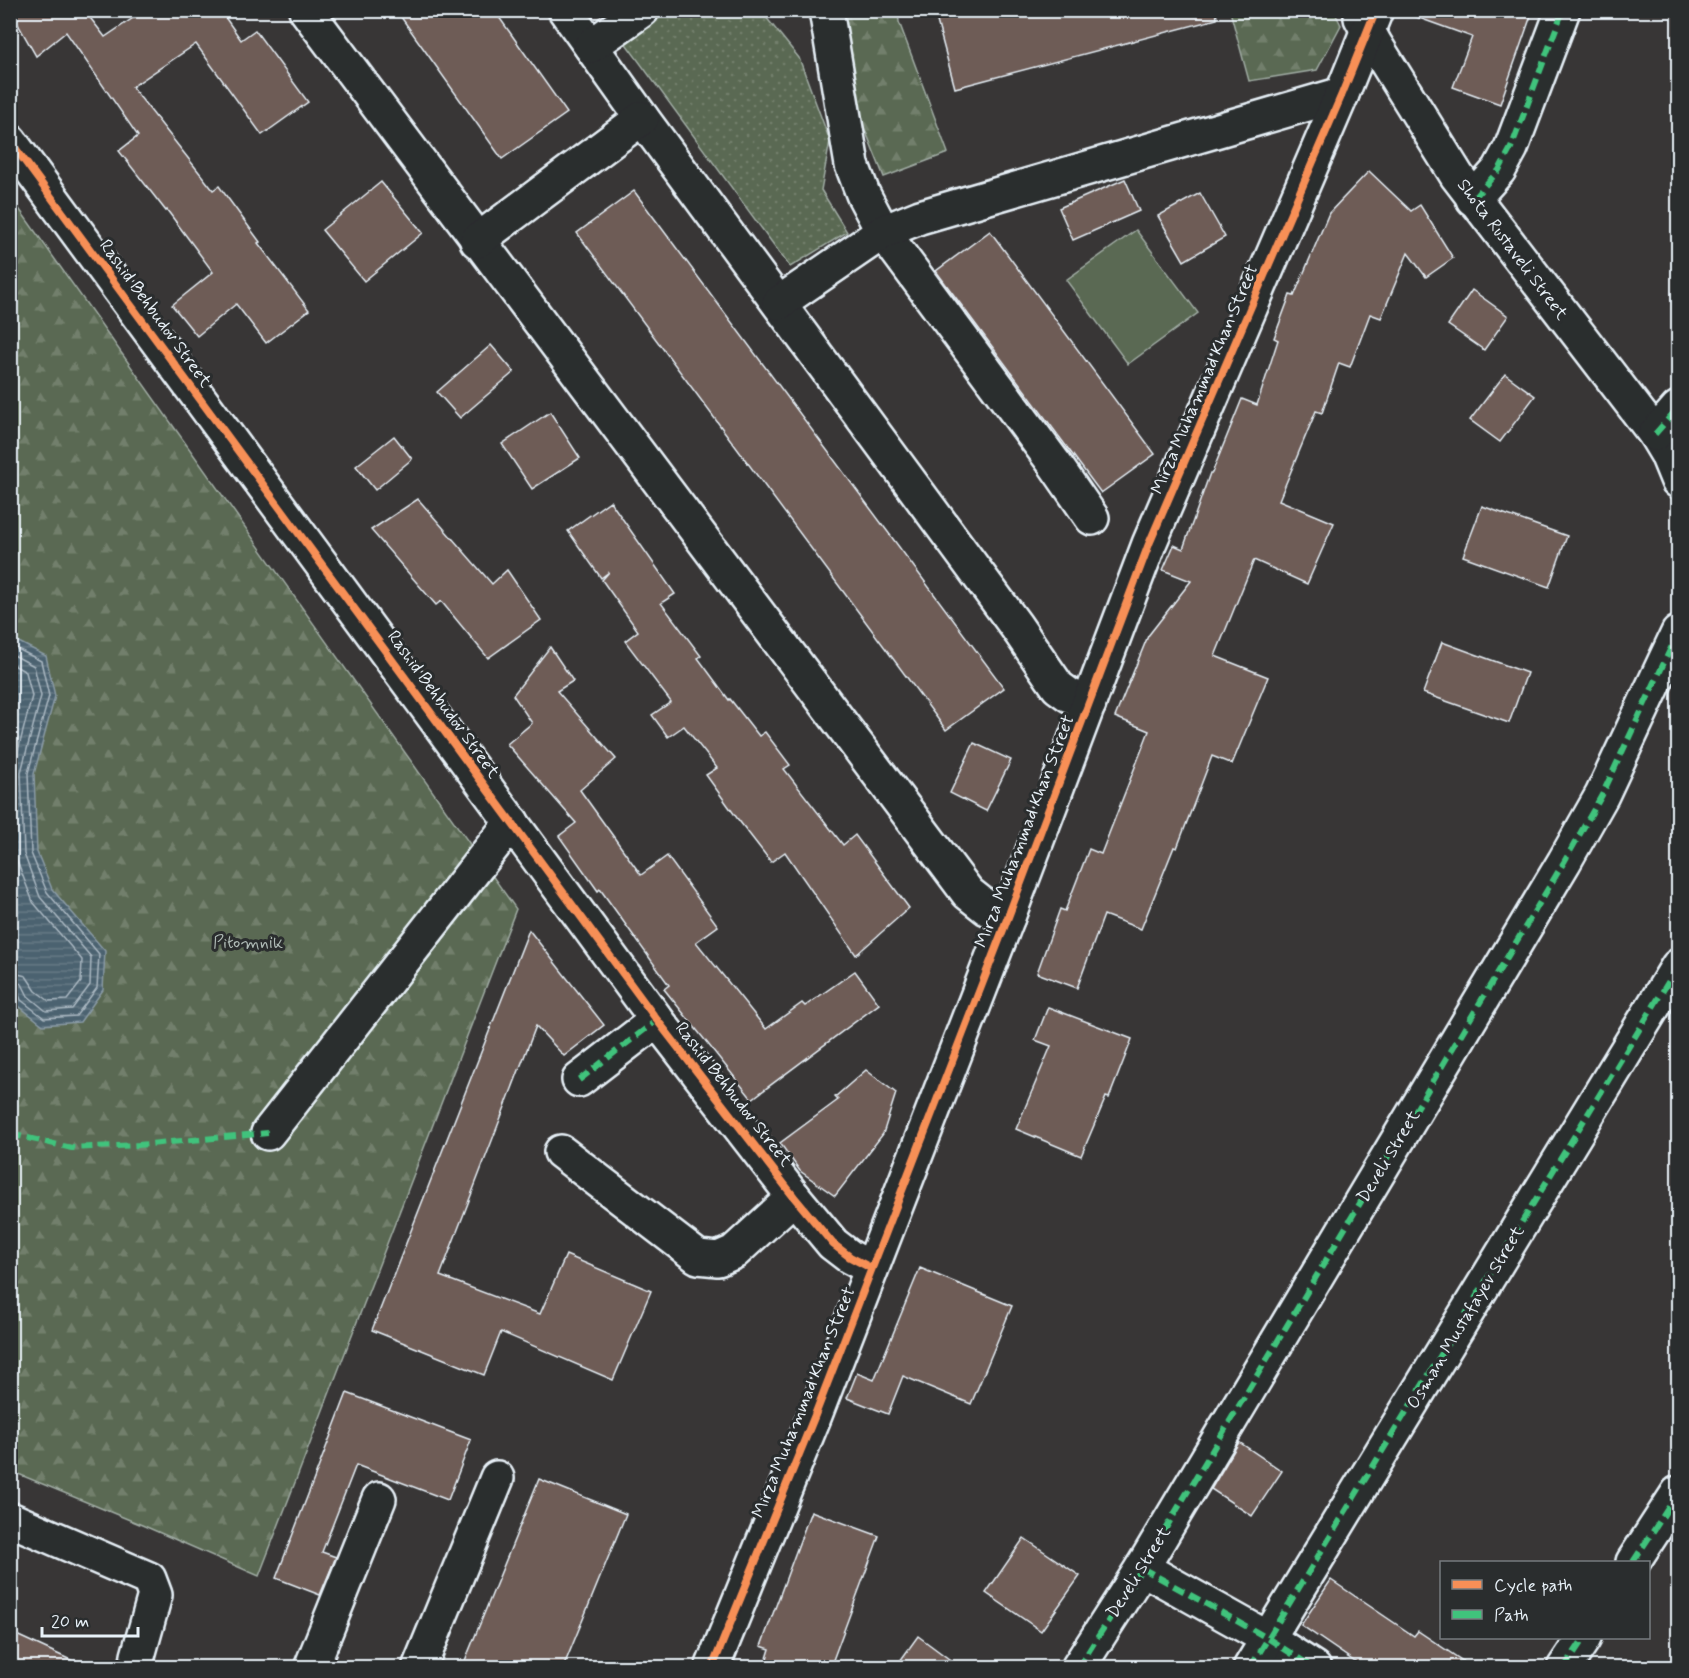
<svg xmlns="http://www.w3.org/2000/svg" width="1689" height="1678" font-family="Mynerve,sans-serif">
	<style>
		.grass { fill: url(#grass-dots); stroke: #a1ada5; stroke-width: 1.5 }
		.forest { fill: url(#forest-firs); stroke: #a1ada5; stroke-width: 1.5 }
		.garden { fill: #5a6952; stroke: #a1ada5; stroke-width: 1.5 }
		.water { fill: url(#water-rules); stroke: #8a9ba6; stroke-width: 1.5 }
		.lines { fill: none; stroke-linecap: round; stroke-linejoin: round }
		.shore { stroke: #aab8c2; stroke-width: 1.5 }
		.building { fill: #6e5c57; stroke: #e8f1f8; stroke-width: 1.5 }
		.minor-casing { stroke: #e8f1f8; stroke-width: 38 }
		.minor { stroke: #2a2d2e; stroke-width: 33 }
		.quiet { stroke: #40c37c; stroke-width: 6; stroke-dasharray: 12 6; stroke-linecap: butt }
		.cycleway-casing { stroke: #2a2d2e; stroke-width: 11 }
		.cycleway { stroke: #f78f57; stroke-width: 8 }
		.labels { text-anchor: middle; stroke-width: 6; stroke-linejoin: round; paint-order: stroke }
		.street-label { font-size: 18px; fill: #e8f1f8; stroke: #2a2d2e }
		.park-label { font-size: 18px; fill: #afbbb6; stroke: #2a2d2e }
	</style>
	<defs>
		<pattern id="grass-dots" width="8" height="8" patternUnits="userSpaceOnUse" patternTransform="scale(1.5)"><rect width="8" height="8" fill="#5a6952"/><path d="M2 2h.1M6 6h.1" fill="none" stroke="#727f6c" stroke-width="1.8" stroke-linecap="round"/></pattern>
		<pattern id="forest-firs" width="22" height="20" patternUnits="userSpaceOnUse" patternTransform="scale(1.5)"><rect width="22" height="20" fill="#5a6952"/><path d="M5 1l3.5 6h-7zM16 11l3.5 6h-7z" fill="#727f6c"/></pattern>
		<pattern id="water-rules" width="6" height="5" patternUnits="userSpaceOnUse" patternTransform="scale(1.5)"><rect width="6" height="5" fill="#4c6270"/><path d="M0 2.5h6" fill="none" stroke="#667985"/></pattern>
	</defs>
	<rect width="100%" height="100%" fill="#383636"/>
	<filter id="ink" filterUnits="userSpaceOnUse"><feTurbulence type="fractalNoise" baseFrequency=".0167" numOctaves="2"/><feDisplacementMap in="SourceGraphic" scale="12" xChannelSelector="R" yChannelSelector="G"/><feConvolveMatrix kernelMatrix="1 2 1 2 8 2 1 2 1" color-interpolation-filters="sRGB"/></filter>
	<g filter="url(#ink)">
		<polygon class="grass" points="663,11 761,11 799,58 830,141 821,190 847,232 790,267 621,37"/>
		<g class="forest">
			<polygon points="840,11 898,11 899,22 948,153 884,177 854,102"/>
			<polygon points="1230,11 1334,11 1341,25 1317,70 1249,81"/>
			<polygon points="10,196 516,909 259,1576 142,1525 11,1471"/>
		</g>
		<polygon class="garden" points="1136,230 1198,313 1128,364 1066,280"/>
		<polygon class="water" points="11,638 46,656 55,696 34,774 37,852 52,889 105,951 103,990 80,1022 43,1025 15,1003 11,980"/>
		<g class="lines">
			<g class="shore">
				<polyline points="10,645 41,661 49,696 28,773 31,853 47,892 99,954 97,988 76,1016 44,1018 21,1000 17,990 10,988"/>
				<polyline points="10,653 34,666 41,696 21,772 24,854 40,897 91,957 90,985 72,1009 46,1011 28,996 22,984 10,981"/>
				<polyline points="10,663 26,672 32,696 12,774 15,856 33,902 82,960 81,982 67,1000 49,1001 36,991 26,976 10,972"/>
			</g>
		</g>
		<g class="building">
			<polygon points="10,10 93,10 88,15 105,37 145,10 220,10 241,40 255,30 308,102 262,135 196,44 132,87 213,190 219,186 260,242 258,243 309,310 266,343 236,304 197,336 172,305 213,272 167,210 166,211 119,151 138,136 66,32 36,56"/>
			<polygon points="396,10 494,10 567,113 502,159"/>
			<polygon points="934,10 1216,10 1217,19 955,88"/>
			<polygon points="1409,10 1533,10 1500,104 1453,87 1472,37 1408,14"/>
			<polygon points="1369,171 1411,211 1420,205 1453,258 1426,277 1408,253 1381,318 1370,314 1350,367 1339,363 1322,413 1316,411 1279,500 1334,523 1307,584 1254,560 1215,656 1268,677 1232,764 1212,756 1177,848 1174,847 1141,929 1104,915 1077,988 1037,973 1060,909 1065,911 1089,849 1101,854 1149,731 1115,717 1148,636 1191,581 1163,570 1174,545 1183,549 1210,473 1212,473 1242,399 1257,405 1278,340 1274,338 1290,295 1294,296 1329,213"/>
			<polygon points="1125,179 1139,211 1073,240 1059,208"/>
			<polygon points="381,182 423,233 364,281 322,230"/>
			<polygon points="634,191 1004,688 946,730 577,233"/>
			<polygon points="1200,193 1225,237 1184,261 1158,216"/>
			<polygon points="990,231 1155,454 1101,493 936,271"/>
			<polygon points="1472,290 1508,316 1484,350 1448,325"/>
			<polygon points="491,345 514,372 460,418 437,392"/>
			<polygon points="1505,374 1535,396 1500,442 1470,420"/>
			<polygon points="550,412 580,458 532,489 502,444"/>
			<polygon points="394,436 412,459 375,490 356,466"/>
			<polygon points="418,499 492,584 507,570 541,620 488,658 441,601 436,605 371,530"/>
			<polygon points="610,501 675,594 661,603 701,656 698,658 729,700 730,699 759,736 765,732 790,765 784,769 843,845 855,835 909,908 856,955 785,852 771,862 737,818 706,775 717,768 684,726 668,737 652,715 671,702 625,641 638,631 602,580 609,572 601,578 568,531"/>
			<polygon points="1482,506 1567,536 1549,587 1463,556"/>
			<polygon points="1442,642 1527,673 1509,723 1423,693"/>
			<polygon points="550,647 573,681 557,691 616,759 580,790 641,875 667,856 718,926 696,942 766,1029 802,1003 805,1006 855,971 879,1004 752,1099 664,989 669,985 600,889 598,891 559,836 576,823 507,744 532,723 513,695"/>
			<polygon points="974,743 1011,760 986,811 950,793"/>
			<polygon points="529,930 604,1025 564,1056 536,1026 440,1276 540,1314 566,1255 651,1291 613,1380 501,1332 484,1375 372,1330"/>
			<polygon points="1048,1007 1132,1039 1109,1098 1106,1097 1081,1156 1016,1129 1051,1046 1035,1040"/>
			<polygon points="866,1070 896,1093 883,1134 835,1196 800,1171 780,1143 838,1100 835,1097"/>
			<polygon points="920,1268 1012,1306 971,1404 903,1376 888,1414 847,1398 857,1373 874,1380"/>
			<polygon points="347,1393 471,1440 448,1500 356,1465 322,1552 336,1557 320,1595 276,1578"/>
			<polygon points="1239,1442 1282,1471 1252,1516 1211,1489"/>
			<polygon points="539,1479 626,1514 563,1668 462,1668"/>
			<polygon points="811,1511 879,1536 830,1668 764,1668 770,1649 761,1646"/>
			<polygon points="1024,1538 1080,1576 1041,1631 986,1593"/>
			<polygon points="1331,1580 1414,1636 1418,1631 1473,1668 1364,1668 1301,1625"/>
			<polygon points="10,1632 88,1668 10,1668"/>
			<polygon points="918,1636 961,1668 895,1668"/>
		</g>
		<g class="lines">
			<defs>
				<g id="minor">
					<polyline points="306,10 968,893 987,908 1008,917"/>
					<polyline points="565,10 642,118 1016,626 1058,687 1069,695 1089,704"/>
					<polyline points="826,10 852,165 863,194 883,232 1054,463 1092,518"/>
					<polyline points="1361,18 1375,44 1457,176 1655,434 1667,454 1678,481"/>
					<polyline points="591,46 642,10"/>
					<polyline points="10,141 657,1020 794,1197 833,1244 850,1257 871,1268"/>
					<polyline points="1473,199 1499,170 1511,148 1563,10"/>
					<polyline points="477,241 642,118"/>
					<polyline points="779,303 883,232 920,217 1342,94"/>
					<polyline points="1655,434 1678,408"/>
					<polyline points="579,1080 657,1020"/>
					<polyline points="268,1133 512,822"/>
					<polyline points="561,1152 698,1257 718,1259 734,1252 794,1197"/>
					<polyline points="10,1519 149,1579 155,1595 138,1656 136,1668"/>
					<polyline points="1633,1562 1678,1493"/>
					<polyline points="1142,1568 1269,1639 1314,1668"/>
					<polyline points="311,1668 379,1499"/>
					<polyline points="419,1668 497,1478"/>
					<polyline points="712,1668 815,1415 1008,917 1149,544 1342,94 1376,10"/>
					<polyline points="1078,1668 1142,1568 1564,862 1602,795 1678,633"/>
					<polyline points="1250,1668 1678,966"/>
					<polyline points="1564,1668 1584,1638"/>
				</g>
			</defs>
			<use href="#minor" class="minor-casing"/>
			<use href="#minor" class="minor"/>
			<g class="quiet">
				<polyline points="1473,199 1499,170 1511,148 1563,10"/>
				<polyline points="1655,434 1678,408"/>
				<polyline points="579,1080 657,1020"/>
				<polyline points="10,1134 72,1148 138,1145 268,1133"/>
				<polyline points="1633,1562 1678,1493"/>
				<polyline points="1142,1568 1269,1639 1314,1668"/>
				<polyline points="1078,1668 1142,1568 1564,862 1602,795 1678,633"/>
				<polyline points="1250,1668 1678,966"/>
				<polyline points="1564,1668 1584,1638"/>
			</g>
			<defs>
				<g id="cycleway">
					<polyline points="10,141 657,1020 794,1197 833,1244 850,1257 871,1268"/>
					<polyline points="712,1668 815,1415 1008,917 1149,544 1342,94 1376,10"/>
				</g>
			</defs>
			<use href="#cycleway" class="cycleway-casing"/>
			<use href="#cycleway" class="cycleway"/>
		</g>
	</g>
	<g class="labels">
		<g class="street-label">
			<text transform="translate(1513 249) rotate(53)" y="6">Shota Rustaveli Street</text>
			<text transform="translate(156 313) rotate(54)" y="6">Rashid Behbudov Street</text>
			<text transform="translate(1204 379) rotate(-67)" y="6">Mirza Muhammad Khan Street</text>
			<text transform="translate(444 704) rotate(54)" y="6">Rashid Behbudov Street</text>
			<text transform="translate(1024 831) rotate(-69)" y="6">Mirza Muhammad Khan Street</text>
			<text transform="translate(734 1094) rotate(52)" y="6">Rashid Behbudov Street</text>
			<text transform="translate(1388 1156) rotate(-59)" y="6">Develi Street</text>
			<text transform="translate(1465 1317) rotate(-59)" y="6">Osman Mustafayev Street</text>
			<text transform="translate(803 1402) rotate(-68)" y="6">Mirza Muhammad Khan Street</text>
			<text transform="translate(1138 1572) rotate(-58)" y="6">Develi Street</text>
		</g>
		<g class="park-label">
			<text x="248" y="948">Pitomnik</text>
		</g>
	</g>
	<rect width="1689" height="1678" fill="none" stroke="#2a2d2e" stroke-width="36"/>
	<rect x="18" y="18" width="1653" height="1642" fill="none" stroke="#e8f1f8" stroke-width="2" filter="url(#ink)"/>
	<rect x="1440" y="1561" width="210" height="78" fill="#2a2d2e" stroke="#767b7f" stroke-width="1.5"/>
	<rect x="1452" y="1580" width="30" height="9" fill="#f78f57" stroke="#767b7f" stroke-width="1.5"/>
	<text x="1494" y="1591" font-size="18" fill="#e8f1f8">Cycle path</text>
	<rect x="1452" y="1610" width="30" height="9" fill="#40c37c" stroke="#767b7f" stroke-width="1.5"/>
	<text x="1494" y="1621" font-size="18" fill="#e8f1f8">Path</text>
	<path d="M42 1627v9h96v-9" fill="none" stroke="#e8f1f8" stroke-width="3"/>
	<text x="51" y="1627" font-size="18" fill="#e8f1f8" stroke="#2a2d2e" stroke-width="4.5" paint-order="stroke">20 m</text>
</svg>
